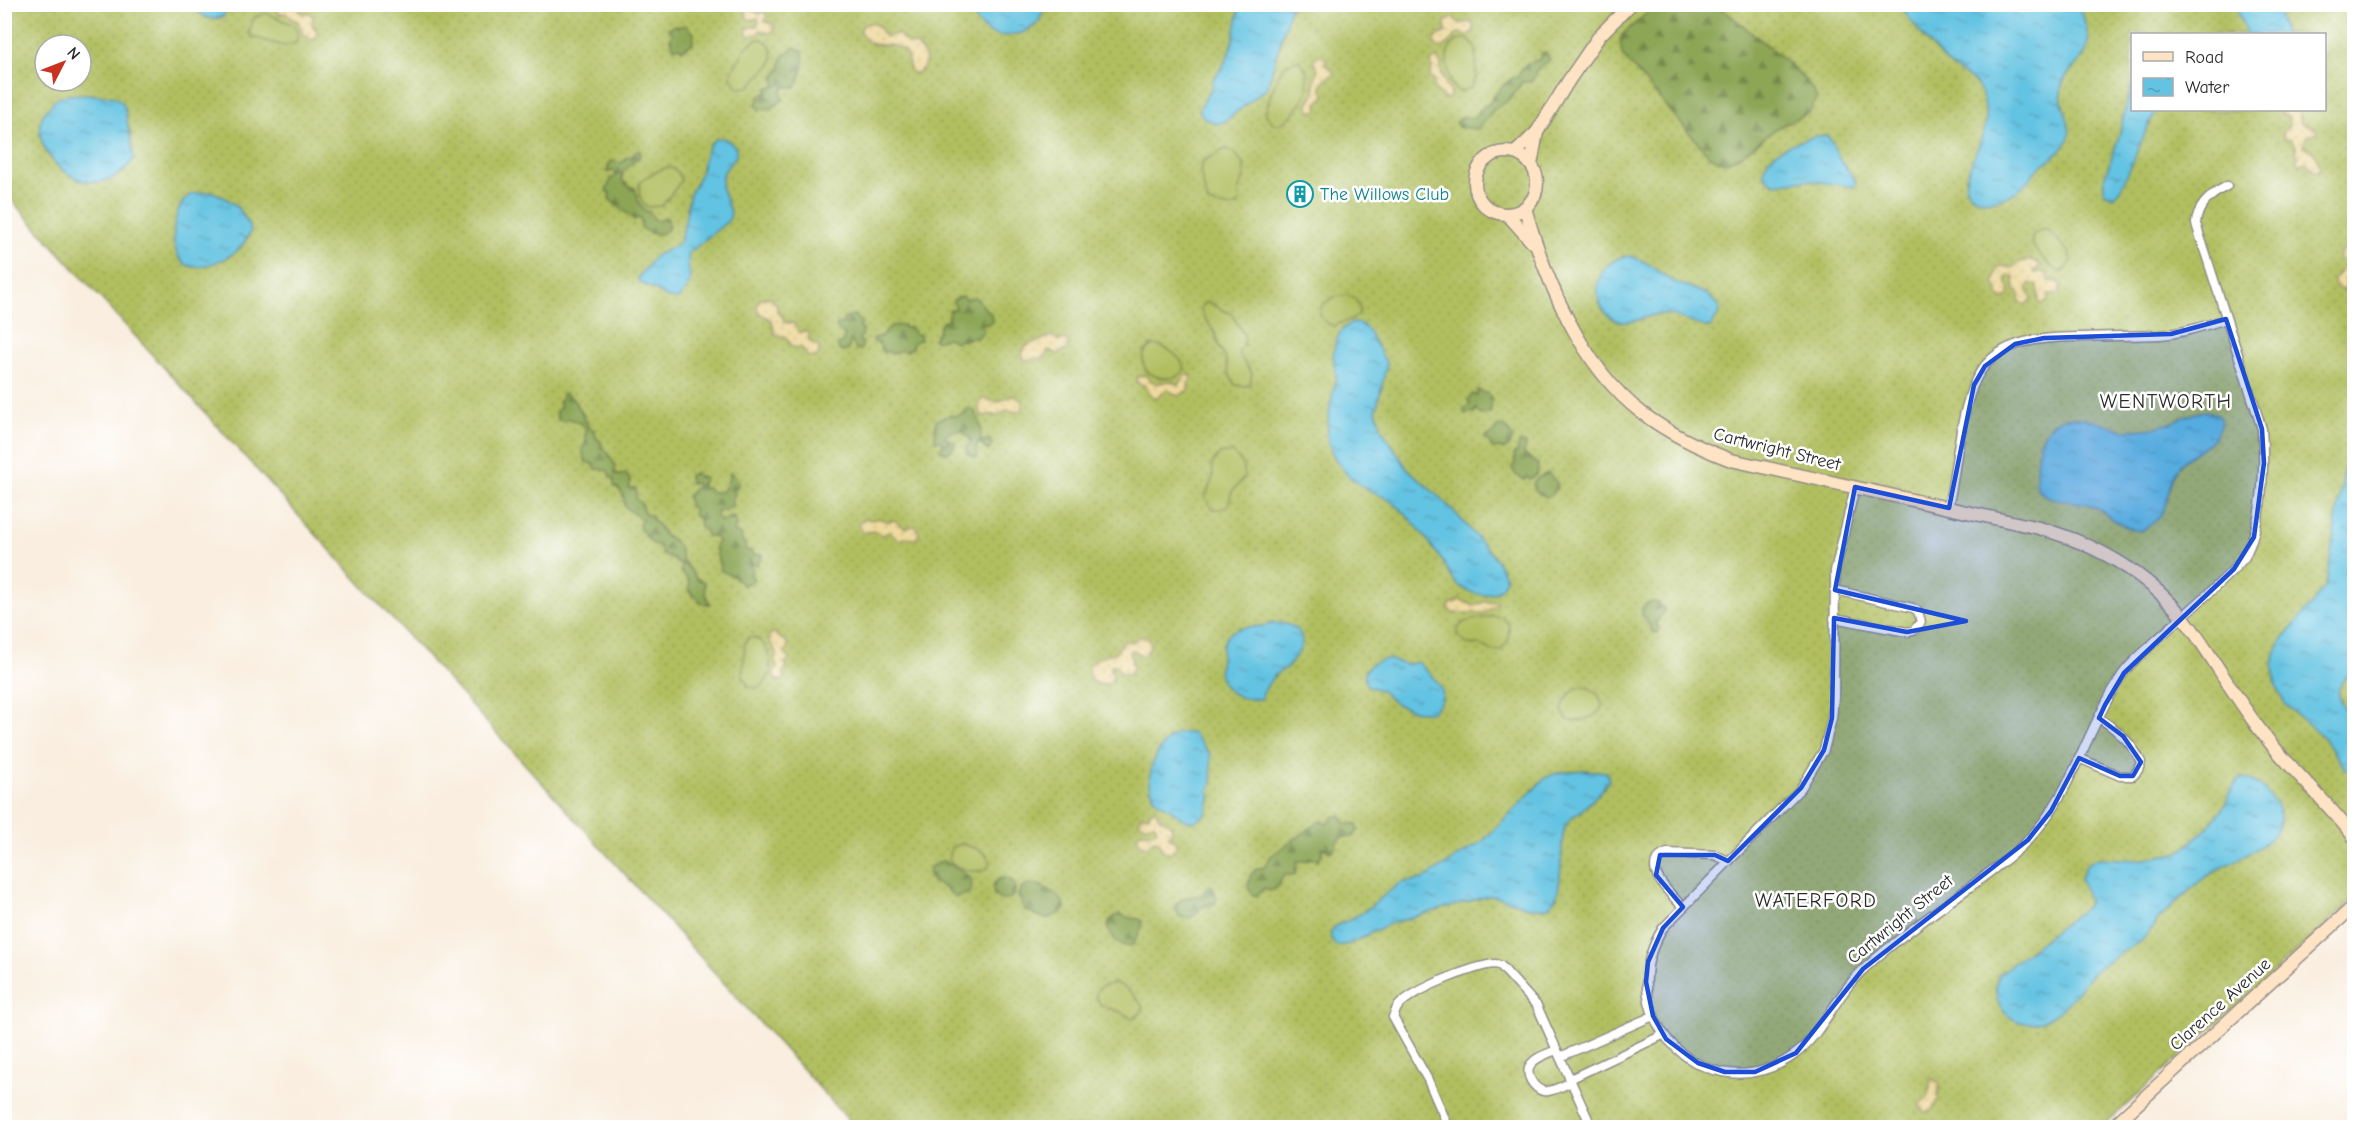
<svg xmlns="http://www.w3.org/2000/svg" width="2359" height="1132" font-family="'Comic Neue',sans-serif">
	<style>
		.grass { fill: url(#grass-dots); stroke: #6e7546; stroke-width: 1.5; fill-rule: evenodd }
		.forest { fill: url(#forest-firs); stroke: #5c6841; stroke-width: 1.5 }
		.sand { fill: url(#sand-dots); stroke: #8c8264; stroke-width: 1.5 }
		.pitch { fill: #b1bf61; stroke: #6e7546; stroke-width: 1.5 }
		.water { fill: url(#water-ripples); stroke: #487786; stroke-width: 1.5 }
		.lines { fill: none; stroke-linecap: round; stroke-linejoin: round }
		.street-casing { stroke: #928c85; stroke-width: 11 }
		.secondary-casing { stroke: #928c85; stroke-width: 15 }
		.street { stroke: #fff; stroke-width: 8 }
		.secondary { stroke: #fee4c5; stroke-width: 12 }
		.marked { fill: #1d4ed8; fill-opacity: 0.2; stroke: #1d4ed8; stroke-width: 4.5; stroke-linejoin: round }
		.labels { text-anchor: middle; stroke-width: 5; stroke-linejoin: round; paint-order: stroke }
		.culture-label { font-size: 18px; fill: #0d838f; stroke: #fff; text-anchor: start }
		.street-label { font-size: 18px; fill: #2b2b2b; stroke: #fff }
		.neighbourhood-label { font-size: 20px; letter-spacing: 1.5px; fill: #2b2b2b; stroke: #fff }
	</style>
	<defs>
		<pattern id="grass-dots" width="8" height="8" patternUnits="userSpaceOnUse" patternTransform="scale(1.5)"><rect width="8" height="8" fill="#b1bf61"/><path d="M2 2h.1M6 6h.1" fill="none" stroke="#98a454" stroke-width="1.8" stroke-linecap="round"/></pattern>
		<pattern id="forest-firs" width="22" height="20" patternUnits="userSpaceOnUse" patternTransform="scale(1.5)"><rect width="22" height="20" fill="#8ca657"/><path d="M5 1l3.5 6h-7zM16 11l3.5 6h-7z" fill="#738748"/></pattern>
		<pattern id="sand-dots" width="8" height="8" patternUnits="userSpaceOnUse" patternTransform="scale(1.5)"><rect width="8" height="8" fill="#eeda9e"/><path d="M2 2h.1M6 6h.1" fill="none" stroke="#cb8" stroke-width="1.8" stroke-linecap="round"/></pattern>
		<pattern id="water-ripples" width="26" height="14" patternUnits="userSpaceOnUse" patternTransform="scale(1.5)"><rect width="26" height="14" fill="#64c3e2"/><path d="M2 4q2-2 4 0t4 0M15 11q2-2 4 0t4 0" fill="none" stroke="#539fb7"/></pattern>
	</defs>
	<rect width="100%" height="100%" fill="#fff"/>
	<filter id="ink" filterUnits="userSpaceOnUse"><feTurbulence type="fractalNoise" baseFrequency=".0167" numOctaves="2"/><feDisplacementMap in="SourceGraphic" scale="12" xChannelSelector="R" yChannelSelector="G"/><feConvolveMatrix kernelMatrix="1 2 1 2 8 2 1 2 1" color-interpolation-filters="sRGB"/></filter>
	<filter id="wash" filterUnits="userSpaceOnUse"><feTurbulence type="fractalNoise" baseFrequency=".008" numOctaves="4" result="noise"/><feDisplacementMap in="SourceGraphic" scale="24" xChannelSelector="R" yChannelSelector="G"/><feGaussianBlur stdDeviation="1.35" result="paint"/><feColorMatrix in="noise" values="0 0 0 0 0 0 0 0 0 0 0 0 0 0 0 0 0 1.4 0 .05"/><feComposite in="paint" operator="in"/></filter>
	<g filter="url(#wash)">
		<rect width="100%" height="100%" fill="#f9eedf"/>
		<path class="grass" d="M 5,5 L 2354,5 L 2354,899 L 2102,1127 L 855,1127 L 5,193 ZM 2132,34 L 2324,34 L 2324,110 L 2132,110 ZM 45,45 L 81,45 L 81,81 L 45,81 ZM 126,111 L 126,120 L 131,134 L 125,172 L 100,182 L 78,180 Z"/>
		<g class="forest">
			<path d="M 1657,4 L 1718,5 C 1741,26 1809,73 1817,99 L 1810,112 L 1777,128 L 1742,155 L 1724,163 L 1709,156 L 1622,55 L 1620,40 L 1622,35 Z"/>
			<polygon points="676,25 678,27 685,25 694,33 693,43 682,50 679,47 674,48 670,39 673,33 668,28"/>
			<path d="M 794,47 L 803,51 L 804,66 L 797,85 L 794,87 L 784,87 L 781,92 L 783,100 L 771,108 L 759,110 L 756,105 L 759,97 L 768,91 L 767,88 L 776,86 L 774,78 L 781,68 C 780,55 787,54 794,47 Z"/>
			<path d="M 1546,52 L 1550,59 L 1535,72 L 1536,75 L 1530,82 L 1522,82 C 1514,95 1507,103 1493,110 C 1491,116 1482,123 1478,129 L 1458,127 L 1456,122 L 1464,116 L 1473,118 L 1485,105 L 1488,105 C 1494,94 1507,79 1518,76 C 1520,69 1531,60 1539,60 L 1542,53 Z"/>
			<path d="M 636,151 L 640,151 L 640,156 L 623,172 L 622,180 L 628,186 L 635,188 L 639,203 L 645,211 L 650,212 L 654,219 L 659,221 L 665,217 L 668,219 L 668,229 C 661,237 649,235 641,227 L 641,219 L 639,217 L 634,220 C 628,212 617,208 609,198 L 610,193 L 606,191 L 611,179 L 617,175 L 613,171 L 607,172 L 609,163 L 612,161 L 622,163 L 627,157 L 633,156 Z"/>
			<path d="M 962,296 L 966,300 L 974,297 C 982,301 984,311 991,313 L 992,322 L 981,326 L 984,331 L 976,339 L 974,336 L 963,341 L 960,338 L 958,341 L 952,341 L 948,338 L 936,341 L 933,339 L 938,332 L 941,323 L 948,319 L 949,310 L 956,309 L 953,300 Z"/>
			<polygon points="854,315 862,323 859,326 863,330 862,336 859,339 860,342 863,342 861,350 856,349 851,340 848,350 843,352 839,350 838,345 843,342 844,334 836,328 838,324 843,323 844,319"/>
			<polygon points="903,325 907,329 910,327 915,334 920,335 921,339 913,343 912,348 905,352 902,350 891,354 888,351 883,353 879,343 874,342 873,339 881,336 891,326"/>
			<polygon points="1477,390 1488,394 1492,399 1490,413 1481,415 1476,410 1474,413 1468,412 1466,415 1464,413 1464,408 1470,405 1468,400 1472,395 1477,395"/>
			<path d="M 565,393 L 573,399 L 584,416 L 583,420 L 587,421 L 587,426 L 594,430 L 596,437 L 602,443 L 600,447 L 603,447 C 609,453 611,460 616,466 L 614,471 L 619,475 L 626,474 L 631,481 L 629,488 L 636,488 L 636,499 L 641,503 L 644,513 L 652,516 L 654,522 L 658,525 L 665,536 L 672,539 L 679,547 L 682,559 L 697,579 L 704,582 L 705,593 L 710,604 L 701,603 L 696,597 L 693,596 L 689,590 L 689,581 L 680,571 L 682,570 L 679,563 L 675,562 L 673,558 L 662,555 L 659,545 C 648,545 648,535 640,529 L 639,524 L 643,520 L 625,507 C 624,498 623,490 614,486 L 614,479 L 611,478 L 607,470 L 596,469 L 593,464 L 586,462 L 582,449 L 587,441 L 585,435 L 587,431 C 583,423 576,421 568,418 L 564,421 L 558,420 L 556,412 L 561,406 L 559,403 L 563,394 Z"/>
			<path d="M 967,409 L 972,409 C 980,417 983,430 980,439 L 984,441 L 989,439 L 992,445 L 988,451 L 979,443 L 976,447 L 978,456 L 976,458 C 970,454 966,455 966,447 L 970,444 L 971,440 L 963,431 L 952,431 L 944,437 L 955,442 L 955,446 L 948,453 L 940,450 L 943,444 L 941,440 L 935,441 L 936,420 L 946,417 L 949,415 L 955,416 L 965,413 Z"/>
			<polygon points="1498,426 1506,427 1513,438 1510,446 1503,450 1501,448 1493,449 1488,440 1484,438 1492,434"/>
			<polygon points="1519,443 1526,444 1524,454 1538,464 1537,474 1530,479 1527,477 1524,480 1516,475 1512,468 1515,463 1514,454 1518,451"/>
			<path d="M 696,473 L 699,478 L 701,476 L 705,478 L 701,486 L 703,488 L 708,488 L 711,492 L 721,492 L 727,485 L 730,473 C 737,477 740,480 737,488 L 734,490 L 735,493 L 732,499 L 732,508 L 727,507 L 726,511 L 719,510 L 716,517 L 723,522 L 729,517 L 734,518 L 736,527 L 733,532 L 742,535 L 741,539 L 745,544 L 746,550 L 751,551 L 754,555 L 763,555 L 757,565 L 750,564 L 753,571 L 750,575 L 754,579 L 749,584 L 746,583 L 744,586 L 735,577 L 721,571 L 715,547 L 718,541 L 713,536 L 707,536 L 705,530 L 700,527 L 699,518 L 694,516 L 694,509 L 690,507 L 687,497 L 697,486 L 695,483 L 690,483 L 689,475 Z"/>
			<polygon points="1548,473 1558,484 1552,495 1546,497 1536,491 1533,484 1536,479"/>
			<polygon points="1652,602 1658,603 1664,608 1663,615 1660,616 1658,621 1655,621 1659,629 1658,633 1652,632 1650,624 1646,623 1646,618 1642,616 1642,609 1646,604"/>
			<polygon points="1341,815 1345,823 1356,824 1359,829 1353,837 1341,837 1336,843 1336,847 1330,852 1322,847 1322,854 1318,860 1311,858 1306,861 1297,861 1295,875 1284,875 1277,888 1270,891 1265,888 1258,895 1253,895 1248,888 1250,876 1255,870 1264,867 1271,856 1320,821 1327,824 1333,817"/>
			<path d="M 942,861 L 950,864 L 971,878 C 974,897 967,893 955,897 L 942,886 L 932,882 L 928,872 L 930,867 Z"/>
			<circle cx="1004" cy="889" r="11"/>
			<path d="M 1031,884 C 1044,885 1062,895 1065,907 L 1061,913 L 1046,919 L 1024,910 L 1018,894 L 1022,888 Z"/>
			<path d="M 1212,886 L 1217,898 L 1214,904 L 1202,907 C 1194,916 1192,921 1179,916 L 1175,906 C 1183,895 1190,897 1203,895 L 1208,887 Z"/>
			<path d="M 1119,914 L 1129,918 L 1139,919 L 1142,921 L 1141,930 L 1133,945 C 1119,949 1115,940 1108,929 L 1109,921 Z"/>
		</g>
		<g class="sand">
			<polygon points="278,5 297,5 301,13 310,13 313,17 312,25 317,31 316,38 312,40 303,34 298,21 292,19 286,13 280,14 278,12"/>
			<polygon points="749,9 758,13 764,12 767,16 765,21 774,25 774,31 769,33 761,30 756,35 748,36 746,29 756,26 759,22 758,18 750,20 746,17 746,11"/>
			<polygon points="1453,18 1460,24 1470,22 1474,27 1473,32 1468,35 1458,33 1444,47 1437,47 1434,43 1435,38 1446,32 1445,21"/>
			<path d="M 869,23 L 877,25 L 885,37 L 898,34 L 907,43 L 918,46 L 926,58 L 923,69 L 916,73 L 912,73 C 907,66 910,55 903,50 C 888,38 871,55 860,31 L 862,26 Z"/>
			<polygon points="1320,55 1326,59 1325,64 1333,70 1333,74 1322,82 1321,88 1325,96 1317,103 1318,109 1313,112 1310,110 1308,103 1315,92 1314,81 1318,70 1313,60"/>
			<polygon points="1437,58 1441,64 1441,74 1451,94 1448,99 1445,99 1434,88 1434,80 1429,78 1432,68 1431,62"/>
			<polygon points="2279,110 2294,110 2299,113 2301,123 2316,128 2317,132 2307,136 2303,146 2315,153 2320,168 2318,171 2312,169 2306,162 2299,164 2297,162 2299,156 2296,153 2296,146 2290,138 2284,139 2283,133 2290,125 2288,116 2281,114"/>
			<path d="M 2344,249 C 2353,255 2354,267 2354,277 L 2348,275 L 2346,277 L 2346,287 L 2343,291 L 2335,286 L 2334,279 L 2346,264 L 2338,256 Z"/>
			<polygon points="2031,260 2040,264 2039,267 2033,271 2034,273 2045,272 2049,281 2058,282 2061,285 2059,294 2048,294 2048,301 2041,305 2039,302 2038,286 2030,283 2027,289 2032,299 2025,305 2019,300 2020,294 2015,290 2014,277 2009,275 2005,279 2010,291 2008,297 2002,299 1998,294 1998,288 1994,284 1997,270 2002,266 2012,268 2020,262"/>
			<path d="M 770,297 L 777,305 L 777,312 L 783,317 L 784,322 L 795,324 L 798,332 L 806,331 L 809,335 L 809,341 L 819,347 L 819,354 L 816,357 L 808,357 L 802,348 L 793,347 L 785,336 L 775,335 L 772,321 C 764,314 756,315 757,303 L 761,299 Z"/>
			<polygon points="1047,337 1053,337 1059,341 1065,339 1069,344 1066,350 1057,354 1049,350 1043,359 1034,358 1031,361 1025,360 1022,353 1028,344 1040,341"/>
			<polygon points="1144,375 1156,384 1169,381 1179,385 1184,377 1188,374 1192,379 1188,383 1188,390 1180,395 1176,395 1167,389 1157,398 1150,395 1146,386 1136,382 1137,377"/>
			<polygon points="1013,395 1023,402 1021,410 1017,412 1007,410 998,416 989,414 986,417 981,414 978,405 982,399 998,402"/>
			<polygon points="865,518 872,520 879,518 887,522 894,520 905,528 916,526 919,534 916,539 905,538 899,540 889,532 882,535 873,531 864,533 858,525"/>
			<polygon points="1460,600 1474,606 1484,602 1496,602 1497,604 1484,613 1452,613 1449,609 1450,604"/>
			<polygon points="773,632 781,639 785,640 788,645 785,653 789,660 785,663 787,667 783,672 785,677 782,681 775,679 773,674 777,667 774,658 777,654 768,638"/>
			<path d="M 1141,636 L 1147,637 L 1151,644 L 1147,652 L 1142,656 L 1134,650 L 1130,652 L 1133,667 L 1130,674 L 1121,673 L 1116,665 L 1112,665 L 1110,670 L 1113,675 L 1111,682 L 1101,685 L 1091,681 L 1088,668 C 1093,658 1106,654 1115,653 L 1124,641 L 1133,642 Z"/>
			<polygon points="1155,809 1159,817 1171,825 1172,830 1168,836 1177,843 1175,849 1170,853 1163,851 1159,841 1154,840 1146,846 1140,844 1137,836 1141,832 1153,833 1157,830 1155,824 1144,825 1139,821 1141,815 1149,816 1150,812"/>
			<polygon points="1932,1079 1939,1082 1938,1100 1932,1110 1924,1112 1919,1105 1929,1096 1930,1084"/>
		</g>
		<g class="pitch">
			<polygon points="266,13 293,25 298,33 296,43 284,46 252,37 249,32 254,18"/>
			<path d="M 1463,38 L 1469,40 L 1476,48 L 1476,78 L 1471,88 L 1459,92 C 1450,86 1450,80 1448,70 C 1445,55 1447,45 1463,38 Z"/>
			<path d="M 762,39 C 772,43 774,54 772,63 L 749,87 L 739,88 L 731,77 L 731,73 L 746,47 L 756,40 Z"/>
			<path d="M 1299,60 L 1306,69 C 1307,75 1308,82 1307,88 C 1305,101 1288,126 1274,124 L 1266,115 C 1265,107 1279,71 1285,66 C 1289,62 1293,61 1299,60 Z"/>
			<polygon points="1226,149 1235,153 1244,165 1244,178 1239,189 1240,203 1231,208 1208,203 1200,172 1203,161"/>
			<path d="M 664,168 C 674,166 679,172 681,181 L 662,206 L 647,207 C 640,201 638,192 640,183 L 648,176 Z"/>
			<path d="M 2040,230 L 2048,230 L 2069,252 L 2071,262 C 2059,281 2052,267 2042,257 C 2033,248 2025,237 2040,230 Z"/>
			<path d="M 1347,295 C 1352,297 1356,298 1358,304 C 1366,320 1343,321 1333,326 L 1325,322 L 1320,315 L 1322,305 L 1334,297 Z"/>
			<polygon points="1208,302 1224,311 1231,313 1244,335 1245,341 1238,354 1252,373 1250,384 1246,386 1235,385 1228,371 1225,357 1219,347 1215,333 1202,314 1201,307"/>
			<path d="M 1153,345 C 1166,346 1181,356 1185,369 C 1178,382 1154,380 1145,369 C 1141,359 1143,350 1153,345 Z"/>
			<polygon points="1232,452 1243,464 1245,477 1232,491 1228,506 1221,509 1213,509 1205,498 1213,477 1212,464 1220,454"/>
			<path d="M 1493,616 L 1502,617 L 1509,625 L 1508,641 L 1501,650 L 1495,651 L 1480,645 L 1467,644 L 1457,635 C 1457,617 1480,620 1493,616 Z"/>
			<path d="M 749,637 C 776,637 778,695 749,687 L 743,677 L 743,672 L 745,643 Z"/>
			<path d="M 1583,686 C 1593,689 1602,695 1602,707 C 1597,718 1579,723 1568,720 L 1562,711 C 1563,701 1572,688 1583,686 Z"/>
			<path d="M 962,844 C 974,848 984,849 990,861 L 988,868 C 978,874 962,870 952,864 C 948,858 948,854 952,847 Z"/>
			<path d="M 1114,983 C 1125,985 1137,997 1143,1007 L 1140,1014 L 1132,1018 C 1127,1016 1123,1013 1118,1011 C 1106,1007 1097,1008 1096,992 L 1101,987 Z"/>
		</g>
		<g class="water">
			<path d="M 193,5 L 229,5 L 224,16 C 211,23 200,16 193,5 Z"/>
			<path d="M 954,5 L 1043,5 C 1046,31 1006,43 986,31 C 980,27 976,18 971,13 C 966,9 960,7 954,5 Z"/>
			<path d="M 1240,5 L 1291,5 L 1267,88 L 1224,122 L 1216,124 L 1204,118 L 1199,110 L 1213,85 L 1212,81 C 1235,54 1233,36 1240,5 Z"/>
			<path d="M 1899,5 L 2081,5 C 2082,17 2090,33 2088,45 C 2085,63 2062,72 2061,91 C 2060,107 2074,124 2068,140 C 2063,153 2049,159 2039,168 C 2032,174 2027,183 2021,188 C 2007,200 1979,208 1967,190 C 1959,179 1986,138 1986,121 C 1986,112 1984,99 1980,90 C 1974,78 1962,75 1952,67 C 1931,49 1916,26 1899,5 Z"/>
			<polygon points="2236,5 2277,5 2284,34 2246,34"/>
			<polygon points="2132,81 2132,110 2161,110 2156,112 2151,120 2120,191 2114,197 2104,193 2104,179 2119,136"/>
			<path d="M 86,94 L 115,97 L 124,104 L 134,158 C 92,221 13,143 49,107 C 52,104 56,99 59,97 C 66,94 79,95 86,94 Z"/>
			<path d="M 1816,136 L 1828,136 C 1835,146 1838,158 1845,167 C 1849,173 1854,176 1856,183 L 1854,187 L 1806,180 L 1775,184 L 1764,176 C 1761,152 1798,141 1816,136 Z"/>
			<path d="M 717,138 L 726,139 L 736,147 L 736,156 L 723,173 L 721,186 L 731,213 L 729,220 L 689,253 C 684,276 700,276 678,299 L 668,298 L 652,288 L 640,283 L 638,278 L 655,256 L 679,244 C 685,230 686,213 689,198 C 691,188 699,181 701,171 C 705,158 704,147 717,138 Z"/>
			<path d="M 213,192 C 233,201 243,209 251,231 C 248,236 245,242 241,247 C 232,257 200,272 187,265 C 166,254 172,206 190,195 C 196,192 206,192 213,192 Z"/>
			<path d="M 1630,256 L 1645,262 L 1672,281 L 1707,294 L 1720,307 L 1718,316 L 1710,327 L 1705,327 C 1690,324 1676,313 1660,314 C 1646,315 1629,327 1615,320 C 1585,304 1596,257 1630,256 Z"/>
			<path d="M 1352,323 L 1361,324 L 1368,330 L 1387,364 L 1376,410 L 1382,430 L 1407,468 L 1452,509 L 1496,559 L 1506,578 C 1500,601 1474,597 1458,585 C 1451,579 1448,569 1443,562 C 1430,543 1414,521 1397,506 C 1390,499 1382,496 1373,492 C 1353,483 1338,468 1330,448 C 1323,429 1333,394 1337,375 C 1330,358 1333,331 1352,323 Z"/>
			<path d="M 2206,411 L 2215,414 L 2220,418 C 2224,442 2192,451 2180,465 C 2161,487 2178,512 2141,531 C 2120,529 2109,513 2090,505 C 2074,499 2046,503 2037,488 C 2034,458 2038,412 2080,418 C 2097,420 2113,430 2130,430 C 2138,429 2146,430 2153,428 C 2172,425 2187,413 2206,411 Z"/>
			<path d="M 2354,447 L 2354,671 C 2323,693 2347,703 2354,727 C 2358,738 2355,762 2354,774 L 2345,768 L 2322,736 L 2285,704 L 2276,685 L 2273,668 L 2275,653 L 2282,640 L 2326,586 L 2344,470 Z"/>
			<path d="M 1273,623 C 1306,623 1310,644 1288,666 C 1285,670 1280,671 1276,674 C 1270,680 1264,691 1261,699 C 1246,701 1224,695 1220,676 C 1218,670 1221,663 1221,657 C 1222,649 1222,642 1228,635 C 1241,623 1258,630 1273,623 Z"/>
			<path d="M 1388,659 L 1407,665 L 1417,662 L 1421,665 C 1435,681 1455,691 1432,712 L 1419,712 L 1396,704 L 1380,690 L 1367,686 C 1359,669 1372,661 1388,659 Z"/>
			<path d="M 1177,733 L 1193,733 L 1210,754 L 1212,783 L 1208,792 L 1211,796 L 1206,814 L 1194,822 C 1180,820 1181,817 1170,809 C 1165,805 1159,804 1155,798 C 1142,776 1157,745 1177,733 Z"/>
			<path d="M 1584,770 L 1607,772 L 1609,780 C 1602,790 1593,800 1584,808 C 1579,813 1571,817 1567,823 C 1556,840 1569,907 1543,908 C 1525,910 1508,897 1489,896 L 1389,924 L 1349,944 L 1337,946 L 1331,940 L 1331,932 L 1334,927 L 1362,913 L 1400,883 L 1423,879 L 1482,842 L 1545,778 L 1557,773 Z"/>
			<path d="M 2244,778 C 2260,782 2285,806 2279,825 C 2270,851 2220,864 2199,882 C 2186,894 2172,906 2159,919 C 2152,927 2147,937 2138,943 C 2123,953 2106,960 2093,973 C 2074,991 2068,1012 2041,1021 C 2011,1032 1987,1001 1999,974 L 2086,907 L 2089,901 L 2080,878 L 2087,864 L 2098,858 L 2140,860 L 2180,852 L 2205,830 L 2222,810 L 2237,780 Z"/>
		</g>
	</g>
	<g filter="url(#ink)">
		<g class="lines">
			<defs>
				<g id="street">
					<path d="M 1855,487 L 1835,571 L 1834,697 L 1832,718 L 1824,750 L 1801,788 L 1663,928 C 1606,1019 1711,1115 1794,1055 C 1824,1033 1837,992 1865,968 C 1899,937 1937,911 1974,884 C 1992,870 2013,856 2029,839 C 2072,794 2088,726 2122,675 C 2130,663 2142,654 2152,644 C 2183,615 2217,589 2245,557 C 2263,521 2265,469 2262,429 L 2196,224 C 2197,205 2211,194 2227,186"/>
					<path d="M 1948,508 C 1957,468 1958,425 1973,386 C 1992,338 2038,338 2082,337 C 2107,336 2134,336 2160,335 C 2183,333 2204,326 2226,319"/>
					<polyline points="1834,618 1907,632 1913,631 1921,622 1918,611 1913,608 1835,590"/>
					<path d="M 2079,758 L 2120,776 L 2133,776 L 2138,770 L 2141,762 C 2132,742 2116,729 2099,718"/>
					<path d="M 1683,907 C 1671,894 1637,865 1667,853 L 1715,855 L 1728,861"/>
					<path d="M 1557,1050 C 1549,1053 1532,1058 1529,1068 C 1526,1079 1538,1093 1548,1091 C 1556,1090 1564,1085 1571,1082"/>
					<polyline points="1560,1057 1653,1016"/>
					<polyline points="1570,1079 1663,1035"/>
					<path d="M 1449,1128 L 1428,1080 L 1393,1017 C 1395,1014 1395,1011 1397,1008 C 1406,992 1477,964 1496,964 L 1501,966 L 1537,1006 L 1592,1128"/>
				</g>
				<g id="secondary">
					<circle cx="1506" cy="183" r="31"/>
					<polyline points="1515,153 1537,132"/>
					<polyline points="1531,165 1537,132 1569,80 1600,35 1631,4"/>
					<path d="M 1525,208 C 1545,279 1581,367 1642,413 C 1670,434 1699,448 1731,460 L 2039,528 C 2099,545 2154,577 2192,629 C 2217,664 2237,701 2264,735 C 2292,771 2327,801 2354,837"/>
					<polyline points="1507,214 1532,242"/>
					<polyline points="2111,1128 2354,906"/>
				</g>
			</defs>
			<use href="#street" class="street-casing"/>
			<use href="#secondary" class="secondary-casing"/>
			<use href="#street" class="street"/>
			<use href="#secondary" class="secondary"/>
		</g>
	</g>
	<path class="marked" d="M 2226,319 L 2262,429 L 2264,463 L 2254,537 L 2234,569 L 2124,673 L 2105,705 L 2099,718 L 2123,736 L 2141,762 L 2133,776 L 2120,776 L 2079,758 L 2051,811 L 2028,840 L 1863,969 L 1796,1053 L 1755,1072 L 1725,1072 L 1698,1063 L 1666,1039 L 1653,1016 L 1646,982 L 1648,962 L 1663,928 L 1683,907 L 1656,875 L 1660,855 L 1715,855 L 1728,861 L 1801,788 L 1824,750 L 1832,718 L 1834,618 L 1907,632 L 1966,621 L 1835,590 L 1855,487 L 1949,508 L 1974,385 L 1985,366 L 2015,344 L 2044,338 L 2171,334 Z"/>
	<defs>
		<symbol id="building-ring" viewBox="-11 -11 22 22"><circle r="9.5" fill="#fff" stroke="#0f9aa8" stroke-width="1.5"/><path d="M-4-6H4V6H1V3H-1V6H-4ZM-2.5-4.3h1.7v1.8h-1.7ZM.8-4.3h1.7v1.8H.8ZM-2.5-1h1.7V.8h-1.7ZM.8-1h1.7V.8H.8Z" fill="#0f9aa8"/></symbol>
	</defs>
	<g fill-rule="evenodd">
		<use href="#building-ring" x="1285" y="179" width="30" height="30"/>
	</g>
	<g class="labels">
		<g class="culture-label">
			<text x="1320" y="200">The Willows Club</text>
		</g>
		<g class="street-label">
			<text transform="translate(1777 449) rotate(14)" y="6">Cartwright Street</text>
			<text transform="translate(1900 919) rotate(-39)" y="6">Cartwright Street</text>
			<text transform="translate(2220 1004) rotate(-42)" y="6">Clarence Avenue</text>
		</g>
		<g class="neighbourhood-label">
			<text x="2166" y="408">WENTWORTH</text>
			<text x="1816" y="907">WATERFORD</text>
		</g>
	</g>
	<rect width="2359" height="1132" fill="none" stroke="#fff" stroke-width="24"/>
	<rect x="2131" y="33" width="195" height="78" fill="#ffffff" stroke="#aaaaaa" stroke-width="1.5"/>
	<rect x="2143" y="52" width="30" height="9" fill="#fee4c5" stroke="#aaaaaa" stroke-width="1.5"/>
	<text x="2185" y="63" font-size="18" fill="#2b2b2b">Road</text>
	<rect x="2143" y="78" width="30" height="18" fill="url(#water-ripples)" stroke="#aaaaaa" stroke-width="1.5"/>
	<text x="2185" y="93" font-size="18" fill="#2b2b2b">Water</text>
	<g transform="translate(63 63) rotate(48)"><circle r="28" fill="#ffffff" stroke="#aaaaaa" stroke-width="1.5"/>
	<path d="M0-4.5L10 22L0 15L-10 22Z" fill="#c8321e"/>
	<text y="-9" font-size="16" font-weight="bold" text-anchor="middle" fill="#2b2b2b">N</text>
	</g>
</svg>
